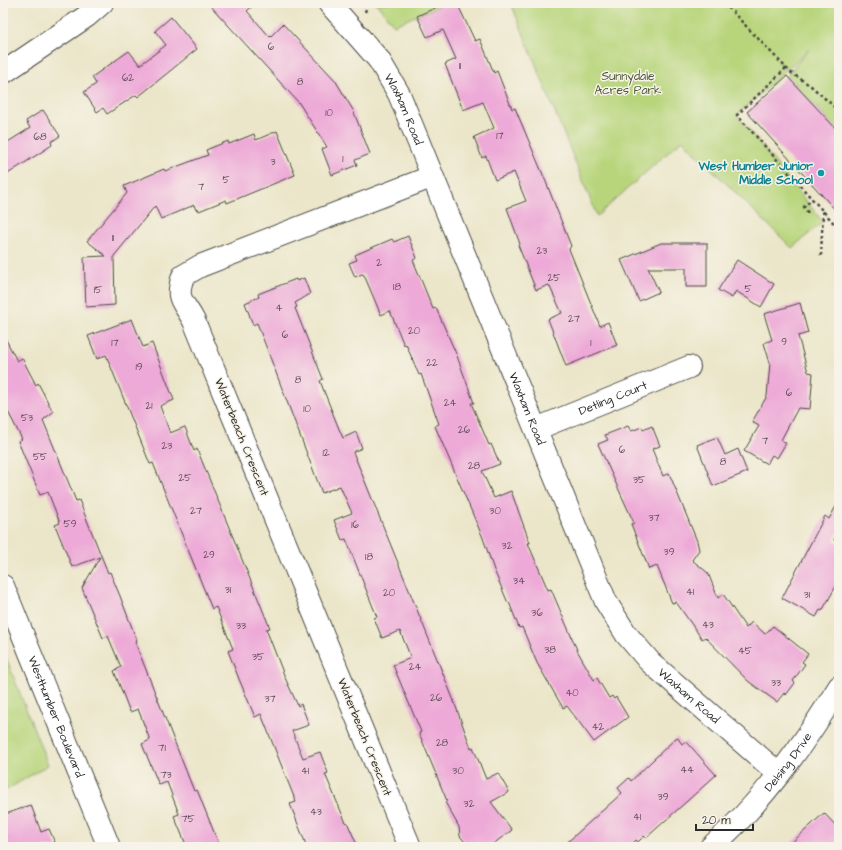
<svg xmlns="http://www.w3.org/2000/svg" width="842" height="850" font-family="'Architects Daughter',sans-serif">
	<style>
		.green { fill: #b8d57c; stroke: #728054 }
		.building { fill: #eda9d7 }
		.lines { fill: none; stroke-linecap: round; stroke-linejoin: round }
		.street-casing { stroke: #484743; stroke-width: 24 }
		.path { stroke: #484743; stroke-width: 2.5; stroke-dasharray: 3 3; stroke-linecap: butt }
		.street { stroke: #fff; stroke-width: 22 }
		.culture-dot { fill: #0f9aa8; stroke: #f7f3e8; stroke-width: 1.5 }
		.labels { text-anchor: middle; stroke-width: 3; stroke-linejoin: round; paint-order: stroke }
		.number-label { font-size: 10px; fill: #5c4a56 }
		.park-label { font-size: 12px; fill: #4e563f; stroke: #f7f3e8 }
		.street-label { font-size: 12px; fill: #2b2b2b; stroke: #f7f3e8 }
		.culture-label { font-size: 12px; font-weight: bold; fill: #0d838f; stroke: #f7f3e8; text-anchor: end }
	</style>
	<rect width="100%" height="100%" fill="#f7f3e8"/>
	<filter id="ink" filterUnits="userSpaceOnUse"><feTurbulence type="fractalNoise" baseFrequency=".025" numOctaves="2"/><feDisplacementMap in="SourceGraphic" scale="8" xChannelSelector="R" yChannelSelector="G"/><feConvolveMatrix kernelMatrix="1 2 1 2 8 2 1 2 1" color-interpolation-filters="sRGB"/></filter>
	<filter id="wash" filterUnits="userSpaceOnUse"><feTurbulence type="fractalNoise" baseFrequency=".012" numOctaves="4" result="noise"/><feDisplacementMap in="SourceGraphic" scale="16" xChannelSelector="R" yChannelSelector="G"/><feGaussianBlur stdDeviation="0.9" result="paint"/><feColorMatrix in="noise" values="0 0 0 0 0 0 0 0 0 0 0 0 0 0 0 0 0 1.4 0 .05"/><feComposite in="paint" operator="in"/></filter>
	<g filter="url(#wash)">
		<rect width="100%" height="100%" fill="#ebe6c9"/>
		<g class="green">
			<polygon points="376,3 446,3 394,25"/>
			<polygon points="511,3 839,3 839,132 787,76 809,49 737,115 823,222 792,248 682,140 597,216"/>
			<polygon points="3,650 48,765 3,792"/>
		</g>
		<g id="blocks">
			<g class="building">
				<polygon points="208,3 256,3 247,11 270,37 283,24 335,80 353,110 370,154 355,160 357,165 332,175 322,149 327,147 299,103"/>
				<polygon points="446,3 457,3 475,41 480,39 494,73 497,71 512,109 515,108 546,182 571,246 569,249 600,326 608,322 617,345 566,366 548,319 562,313 549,285 536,290 518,245 520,244 507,208 526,201 514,172 495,180 486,156 482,158 474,137 494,128 483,102 463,110 445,64 456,59 443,30 427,37 417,16"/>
				<polygon points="171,17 197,49 138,97 136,95 107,114 103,108 97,112 84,92 96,84 92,77 129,51 140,65 166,45 155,31"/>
				<polygon points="787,76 839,132 839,214 747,112"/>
				<polygon points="43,110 60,136 51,142 52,145 3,177 3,145 30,128 26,121"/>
				<polygon points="277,131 295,175 227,203 226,200 199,211 198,209 196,210 194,205 161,219 155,206 114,256 115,305 86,307 84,257 106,256 87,241 127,193 124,186 164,169 165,171 208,155 206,150 228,141 229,144 254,134 256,140"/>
				<polygon points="408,236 417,258 413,260 433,309 436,308 457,356 474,403 471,403 489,445 491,444 500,464 482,471 494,498 511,491 530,543 528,543 530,548 548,590 551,589 578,652 594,680 597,678 609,698 612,696 614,699 616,697 628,717 594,742 567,706 563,708 537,663 522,627 519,628 509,602 508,603 494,570 483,538 435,426 439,424 421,374 419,375 406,344 404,345 390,311 381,315 364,275 362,274 355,277 349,263 357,260 355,255 392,239 394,242"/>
				<polygon points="661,243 707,243 707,287 686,287 686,268 648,268 659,292 639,301 621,260"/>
				<polygon points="737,260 774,284 761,307 736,291 732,298 718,290"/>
				<polygon points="304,278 310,294 295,303 297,307 295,308 323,379 320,381 339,429 343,438 356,432 362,448 353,452 452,696 471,748 473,747 486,779 498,773 509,792 491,802 512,830 489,847 469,847 460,836 459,827 445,802 447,801 419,733 421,732 393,665 411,658 400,631 382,638 374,618 377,617 346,539 342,540 334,520 352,513 340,486 322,493 257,323 253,325 245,303 259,297 258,294 296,279 297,281"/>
				<polygon points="800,303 808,333 798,336 808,372 813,373 810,409 798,408 781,440 786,443 777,458 772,455 767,464 744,451 759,426 752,422 767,396 770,363 764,343 772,340 764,314"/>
				<polygon points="132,319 143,347 152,343 174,400 160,406 170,433 185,427 194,451 197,449 270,628 266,629 286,680 298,706 301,704 309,725 292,731 303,758 320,752 328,773 325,774 346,823 347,822 358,847 307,847 290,804 296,802 261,714 255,717 239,679 228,651 233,649 216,607 212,609 153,463 150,464 106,355 97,359 88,336"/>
				<polygon points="3,334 17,361 22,358 36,385 38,383 53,412 43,420 76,501 79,500 108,573 110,572 120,596 137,641 135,642 194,791 197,790 220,847 187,847 174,816 179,814 167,782 159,785 142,744 150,740 138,709 130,712 114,671 121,667 108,636 103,638 82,588 100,557 72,567 55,525 60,523 48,492 40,495 18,441 22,439 3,402"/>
				<polygon points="628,426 631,431 642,427 643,430 652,426 660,446 652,449 663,476 669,473 697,541 699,550 692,560 708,573 718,598 723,594 746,628 752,622 765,634 773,626 808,654 802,662 805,664 793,681 795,683 786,695 784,693 777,702 748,681 705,637 702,639 676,602 672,603 657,566 649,569 631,524 634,523 598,444 608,440 605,435"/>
				<polygon points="717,437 725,455 738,449 747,472 713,486 697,445"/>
				<polygon points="839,501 839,530 834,540 839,543 839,581 822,611 820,610 816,617 782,598 825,516 829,519"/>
				<polygon points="677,737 682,744 686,741 716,775 646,838 644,836 638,842 636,840 629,847 562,847 622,793 618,788 629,778 631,781"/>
				<polygon points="31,805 41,832 49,829 57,847 3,847 3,838 6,836 3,827 3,815"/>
				<polygon points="824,813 839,829 839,847 787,847"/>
			</g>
		</g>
	</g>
	<g filter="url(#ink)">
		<use href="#blocks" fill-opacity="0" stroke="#484743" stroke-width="1"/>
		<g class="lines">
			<defs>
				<g id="street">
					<path id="s1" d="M 329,3 L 379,60 L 399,94 L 606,602 L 626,634 L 650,662 L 779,774"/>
					<polyline points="3,73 87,16 102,3"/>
					<path id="s2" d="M 536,429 L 689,367"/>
					<path id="s3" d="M 3,586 L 109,847"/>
					<path d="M 410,847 L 194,321 C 183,300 175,301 183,276 L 200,266 L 431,177"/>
					<path id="s4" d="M 711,847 C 763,802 803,745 839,687"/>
				</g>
			</defs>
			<use href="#street" class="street-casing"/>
			<g class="path">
				<polyline points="724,3 790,72 811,86 839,111"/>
				<polyline points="365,12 368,3"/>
				<polyline points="786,68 737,115 839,229"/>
				<polyline points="808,213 804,207 812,199"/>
				<polyline points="821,256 823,211"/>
			</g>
			<use href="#street" class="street"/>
		</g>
	</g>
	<circle class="culture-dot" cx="821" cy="173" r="4"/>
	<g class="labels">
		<g class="number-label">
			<text x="271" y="50">6</text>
			<text x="460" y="69">11</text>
			<text x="128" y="81">62</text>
			<text x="300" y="85">8</text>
			<text x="329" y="116">10</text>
			<text x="500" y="139">17</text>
			<text x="40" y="140">68</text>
			<text x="343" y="162">1</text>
			<text x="273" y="165">3</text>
			<text x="226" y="183">5</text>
			<text x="201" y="190">7</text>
			<text x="113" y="241">11</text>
			<text x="542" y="254">23</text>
			<text x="379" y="266">2</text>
			<text x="554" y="281">25</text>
			<text x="397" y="290">18</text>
			<text x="748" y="292">5</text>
			<text x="98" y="293">15</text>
			<text x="279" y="311">4</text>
			<text x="574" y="322">27</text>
			<text x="414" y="334">20</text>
			<text x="285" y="338">6</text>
			<text x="784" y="345">9</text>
			<text x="115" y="346">17</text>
			<text x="591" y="346">1</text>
			<text x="432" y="366">22</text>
			<text x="139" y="370">19</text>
			<text x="298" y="383">8</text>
			<text x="789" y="396">6</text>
			<text x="450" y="406">24</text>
			<text x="149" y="409">21</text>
			<text x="307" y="412">10</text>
			<text x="27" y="421">53</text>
			<text x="464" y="433">26</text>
			<text x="765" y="444">7</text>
			<text x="167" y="449">23</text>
			<text x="622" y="453">6</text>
			<text x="326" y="456">12</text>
			<text x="40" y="460">55</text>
			<text x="723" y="465">8</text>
			<text x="474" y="469">28</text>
			<text x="185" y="481">25</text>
			<text x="639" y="483">35</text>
			<text x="196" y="514">27</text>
			<text x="495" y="514">30</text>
			<text x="654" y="521">37</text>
			<text x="70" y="527">59</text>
			<text x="355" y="528">16</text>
			<text x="507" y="549">32</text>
			<text x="669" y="555">39</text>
			<text x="209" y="558">29</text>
			<text x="369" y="560">18</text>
			<text x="519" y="584">34</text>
			<text x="228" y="593">31</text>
			<text x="690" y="595">41</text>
			<text x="389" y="596">20</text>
			<text x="807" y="598">31</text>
			<text x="537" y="616">36</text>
			<text x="708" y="628">43</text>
			<text x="241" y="629">33</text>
			<text x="550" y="653">38</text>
			<text x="745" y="654">45</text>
			<text x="258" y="660">35</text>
			<text x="415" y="670">24</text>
			<text x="776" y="686">33</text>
			<text x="572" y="696">40</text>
			<text x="436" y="701">26</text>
			<text x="270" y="702">37</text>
			<text x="598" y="730">42</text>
			<text x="442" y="746">28</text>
			<text x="162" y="751">71</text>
			<text x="687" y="773">44</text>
			<text x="305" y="774">41</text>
			<text x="458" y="774">30</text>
			<text x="166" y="778">73</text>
			<text x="663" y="800">39</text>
			<text x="469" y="807">32</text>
			<text x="316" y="815">43</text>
			<text x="637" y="820">41</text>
			<text x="188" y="822">75</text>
		</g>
		<g class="park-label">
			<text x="628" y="80">Sunnydale<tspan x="628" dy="14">Acres Park</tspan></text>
		</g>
		<g class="street-label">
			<text dy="4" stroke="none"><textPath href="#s1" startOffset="131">Waxham Road</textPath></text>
			<text dy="4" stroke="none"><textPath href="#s2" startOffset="83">Detling Court</textPath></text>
			<text dy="4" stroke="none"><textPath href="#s1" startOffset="455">Waxham Road</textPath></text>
			<text transform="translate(242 437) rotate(68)" y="4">Waterbeach Crescent</text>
			<text dy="4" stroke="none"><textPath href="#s1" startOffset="790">Waxham Road</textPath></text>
			<text dy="4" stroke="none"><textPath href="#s3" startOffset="141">Westhumber Boulevard</textPath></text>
			<text transform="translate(365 737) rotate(68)" y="4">Waterbeach Crescent</text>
			<text dy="4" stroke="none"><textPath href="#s4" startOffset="115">Delsing Drive</textPath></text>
		</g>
		<g class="culture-label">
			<text x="813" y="170">West Humber Junior<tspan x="813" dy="14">Middle School</tspan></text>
		</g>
	</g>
	<rect width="842" height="850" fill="none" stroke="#f7f3e8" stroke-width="16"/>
	<path d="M696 824v6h57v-6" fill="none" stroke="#2b2b2b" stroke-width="2"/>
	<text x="702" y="824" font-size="12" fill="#2b2b2b" stroke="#f7f3e8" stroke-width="3" paint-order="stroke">20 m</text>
</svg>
